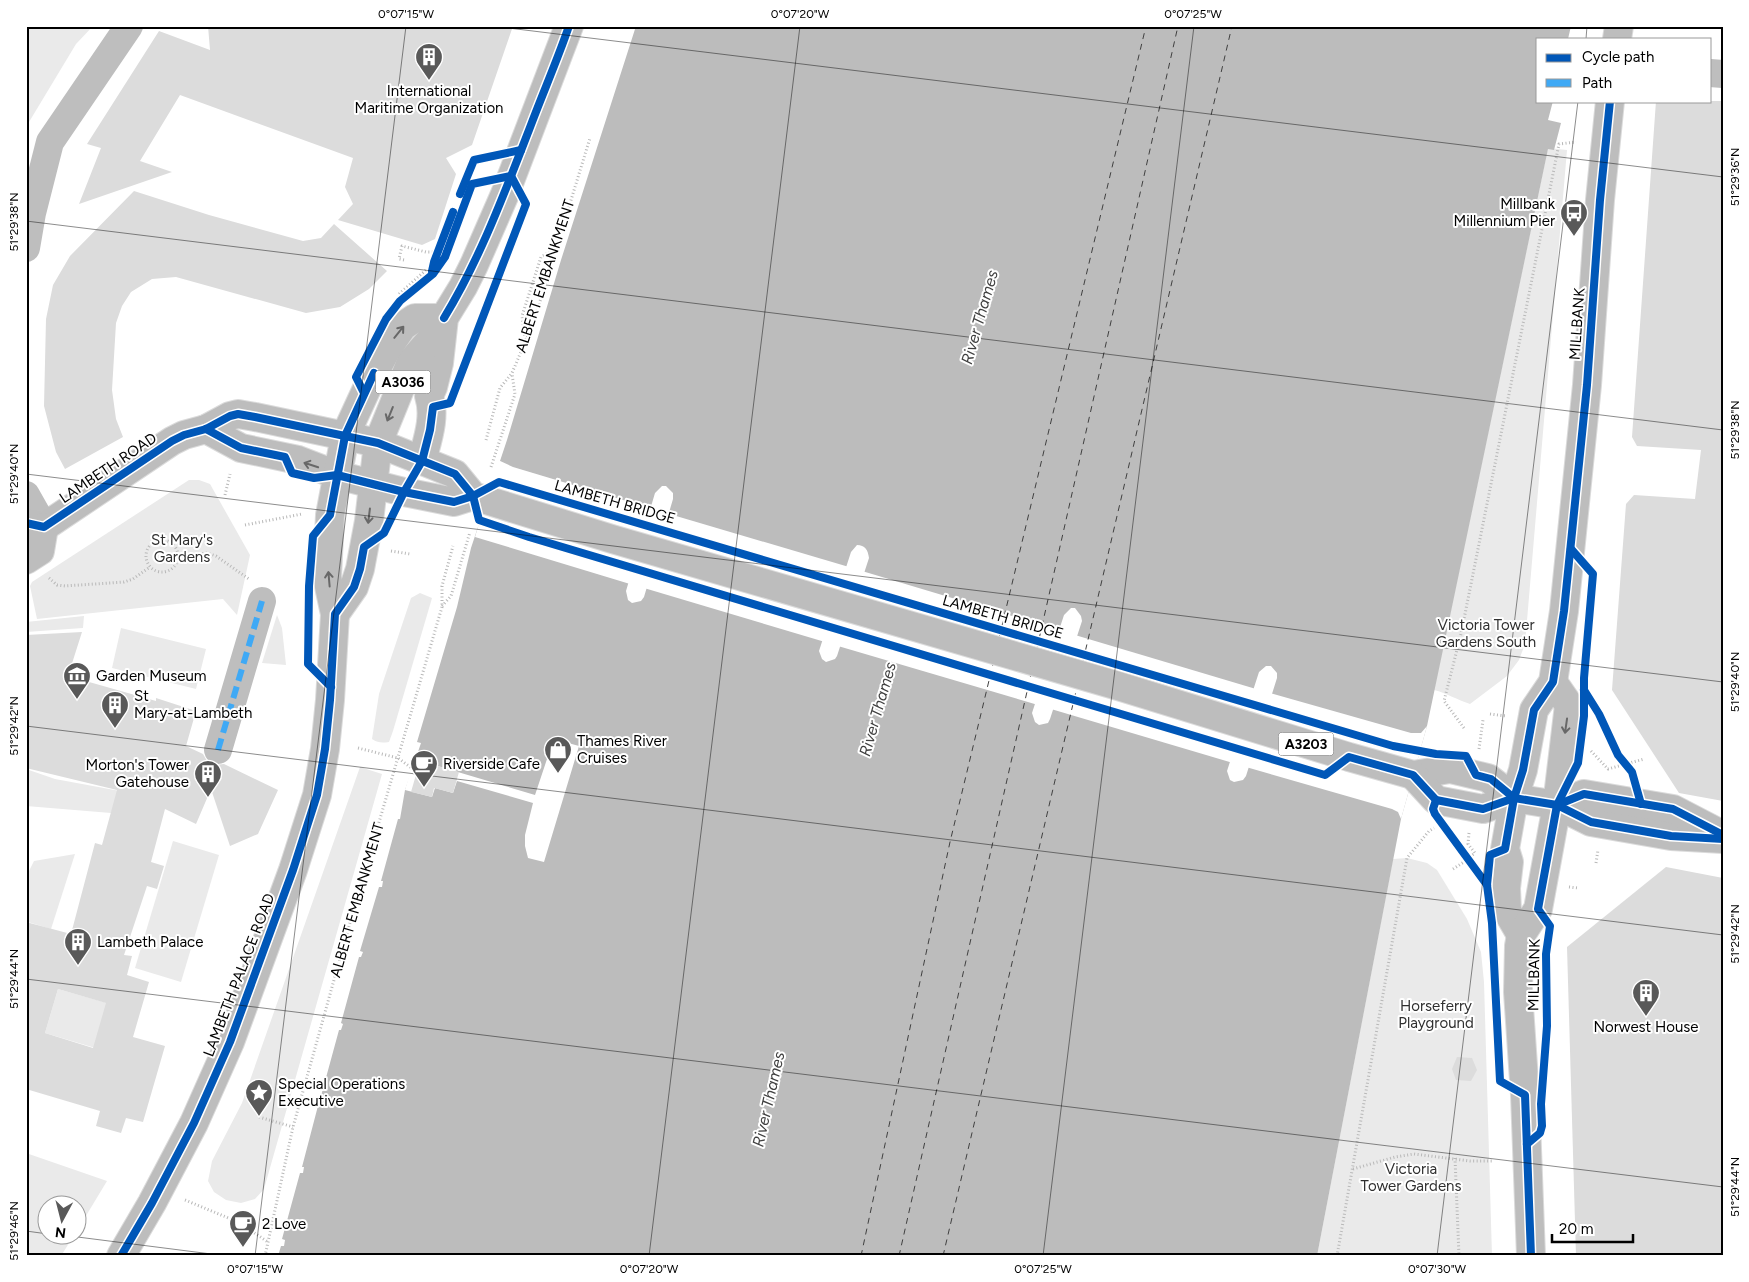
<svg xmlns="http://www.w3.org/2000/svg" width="1749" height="1282" font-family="Figtree,sans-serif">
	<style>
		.green { fill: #eaeaea }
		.water { fill: #bcbcbc; fill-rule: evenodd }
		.pier { fill: #fff }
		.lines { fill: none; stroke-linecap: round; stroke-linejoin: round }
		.ferry { stroke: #404040; stroke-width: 1; stroke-dasharray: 6 5; stroke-linecap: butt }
		.building { fill: #dcdcdc; fill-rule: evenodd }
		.major-casing { stroke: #dbdbdb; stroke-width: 30 }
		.path { stroke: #b8b8b8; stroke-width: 3; stroke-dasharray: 1 2.5; stroke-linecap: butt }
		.minor { stroke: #bebebe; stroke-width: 28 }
		.major { stroke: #bdbdbd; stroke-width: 28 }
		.quiet { stroke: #3fa9f5; stroke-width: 6; stroke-dasharray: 12 6; stroke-linecap: butt }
		.cycleway-casing { stroke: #fff; stroke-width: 11 }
		.cycleway { stroke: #0057b8; stroke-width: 8 }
		.oneway { stroke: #686868 }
		.ticks { fill: none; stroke: #000; stroke-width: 1; stroke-opacity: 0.45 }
		.labels { text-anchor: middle; stroke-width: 4; stroke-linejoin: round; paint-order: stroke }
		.shield { fill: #fff; stroke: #4c4c4c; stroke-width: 1 }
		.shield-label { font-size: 14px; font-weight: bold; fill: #000 }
		.poi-label { font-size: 15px; fill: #000; stroke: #fff; text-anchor: start }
		.street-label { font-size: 15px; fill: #000; stroke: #fff }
		.park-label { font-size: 15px; fill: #2f2f2f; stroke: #fff }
		.water-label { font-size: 16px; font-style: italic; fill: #404040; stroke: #fff }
		.neatline { fill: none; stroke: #000; stroke-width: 2 }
		.ticks-label { font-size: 12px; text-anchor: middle; fill: #000 }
	</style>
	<rect width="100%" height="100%" fill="#fff"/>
	<g class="green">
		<polygon points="26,26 93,26 76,44 26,127"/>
		<path d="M 1548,148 L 1567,150 L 1525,644 L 1519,660 L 1507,676 L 1470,704 C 1457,700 1447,693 1434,690 Z"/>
		<polygon points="189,480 199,480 210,484 250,555 237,615 223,599 37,619 30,586 32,582"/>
		<path d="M 420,593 L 432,598 L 393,731 L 389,742 C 382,743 378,743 372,739 L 379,694 L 411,598 Z"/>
		<polygon points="277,615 282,628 286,665 262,663"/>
		<polygon points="84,616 83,628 26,632 26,622"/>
		<polygon points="121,628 206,649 196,689 112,668"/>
		<polygon points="360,767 382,774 264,1189 255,1199 241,1203 226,1200 214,1192 208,1181 212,1161 242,1103"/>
		<polygon points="26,769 55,779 120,791 111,813 26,806"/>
		<polygon points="173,841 219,855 181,982 135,968"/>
		<polygon points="75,854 51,929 28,922 26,918 26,877 34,861"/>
		<polygon points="1407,858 1427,863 1437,870 1467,919 1481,952 1484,982 1492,1256 1317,1256 1393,859"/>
		<polygon points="58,989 107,1003 102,1050 45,1033"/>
		<polygon points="26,1153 107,1181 78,1229 78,1204 48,1204 48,1234 74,1235 61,1256 26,1256"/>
	</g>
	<path class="water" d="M 636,26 L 1571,26 L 1568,39 L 1538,39 L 1538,101 L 1553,101 L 1548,120 L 1561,123 L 1554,150 L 1548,149 L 1427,726 L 1401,819 L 1317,1256 L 278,1256 L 281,1246 L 284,1246 L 285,1240 L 282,1239 L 300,1173 L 303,1173 L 304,1167 L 302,1167 L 319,1102 L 322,1102 L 323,1096 L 321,1096 L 339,1030 L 341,1030 L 343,1024 L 341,1023 L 359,957 L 361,957 L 363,952 L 360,951 L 379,887 L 382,887 L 383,881 L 381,881 L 398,819 L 400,819 L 405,790 L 421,743 L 417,742 L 457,607 L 471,548 L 507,440 L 561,260 ZM 662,486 L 666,486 L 673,493 L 673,499 L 644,597 L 641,601 L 632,603 L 628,600 L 626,591 L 655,493 ZM 857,545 C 865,545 868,550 869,558 L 837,656 L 835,659 L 826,662 L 822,659 L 819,651 L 851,552 ZM 1071,608 L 1075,608 L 1081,616 L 1082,621 L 1050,719 L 1048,723 L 1039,725 L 1035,722 L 1032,713 L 1064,615 ZM 1266,666 L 1271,666 L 1277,673 L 1277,678 L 1246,776 L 1243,780 L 1234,782 L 1230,780 L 1227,771 L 1259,672 Z"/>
	<g class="pier">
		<polygon points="498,460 513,467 653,509 630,584 475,537"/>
		<polygon points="666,513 849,567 825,642 644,588"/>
		<polygon points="862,571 1062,631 1038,705 838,646"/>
		<polygon points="1075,635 1256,689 1233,763 1051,709"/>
		<polygon points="1270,693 1411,733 1421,733 1427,726 1401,819 1398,812 1392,809 1246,767"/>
		<polygon points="561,741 579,746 544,862 528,858 525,846 525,835 533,803 457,781 453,793 435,788 432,797 405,790 414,759 535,795 547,759 554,748"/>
	</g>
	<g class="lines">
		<g class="ferry">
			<polyline points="999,638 1146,26"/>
			<polyline points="1037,648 1178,26"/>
			<polyline points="1083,661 1232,26"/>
			<polyline points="861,1256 950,842 993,664"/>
			<polyline points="899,1256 1031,674"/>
			<polyline points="943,1256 1077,687"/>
		</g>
	</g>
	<g class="building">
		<polygon points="208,26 513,26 472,145 446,158 456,174 435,239 422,245 338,220 353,204 345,187 353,158 180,95 140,161 172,172 79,204 101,148 87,144 159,31 210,50"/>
		<polygon points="1656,101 1723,101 1723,801 1679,793 1612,690 1626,504 1634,495 1695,499 1701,450 1637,446 1632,437"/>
		<polygon points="134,191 209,215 303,241 321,238 334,224 387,271 369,289 340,307 306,313 176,277 152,279 131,292 122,306 116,323 112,390 116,419 123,437 65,469 56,452 44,406 46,319 53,285 70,256"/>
		<path d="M 82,632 L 68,676 L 156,701 L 156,698 L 196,711 L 186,746 L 203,754 L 207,761 L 213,765 L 224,764 L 278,790 L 258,834 L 230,846 L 211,789 L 196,824 L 165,809 L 151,862 L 164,866 L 157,889 L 147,886 L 124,955 L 132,956 L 127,975 L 149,982 L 133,1037 L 165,1046 L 143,1122 L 126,1118 L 121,1133 L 96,1126 L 100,1111 L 26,1089 L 26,922 L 71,934 L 95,843 L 102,845 L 117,790 L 26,768 L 26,635 ZM 58,989 L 106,1003 L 93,1048 L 45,1033 Z"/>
		<polygon points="420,761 459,772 453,793 434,788 432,797 411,792"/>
		<polygon points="1666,867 1723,878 1723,1256 1576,1256 1567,947"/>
		<polygon points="1457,1057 1472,1058 1477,1070 1471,1081 1456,1080 1452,1069"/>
	</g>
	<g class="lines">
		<defs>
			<g id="major">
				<polyline points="1617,39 1619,26"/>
				<polyline points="206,429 241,448 298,460 337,475 404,492 454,502 473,496"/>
				<path d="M 422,461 C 427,441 436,417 429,396 L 433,387 L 439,363 L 444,318 L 463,287 L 474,265 L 505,194 L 569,26"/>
				<polyline points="26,523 44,527 172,441 184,435 206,429 230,416 238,414 255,417 378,443 455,474 473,496 612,539 1115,685 1349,757 1413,775 1450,769 1488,778 1514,798"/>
				<polyline points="26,560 40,551 44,527"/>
				<polyline points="335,614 354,587 360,569 369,521 378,443 411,362 441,328"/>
				<polyline points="1413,775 1436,800 1483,809 1514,798 1557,805 1591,822 1671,836 1723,839"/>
				<polyline points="1557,805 1584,794 1673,809 1723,835"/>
				<polyline points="1521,935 1507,911 1506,888 1509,862 1505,849 1514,798 1523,770 1534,710 1553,682 1564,611 1587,385 1600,200 1610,101"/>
				<polyline points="121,1256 152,1203 194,1123 230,1042 293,870 317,795 325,749 330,700 335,614 327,577 330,515 345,436 374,373 386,351 403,326 415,318 444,318"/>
				<polyline points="1531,1256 1525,1095 1518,992 1519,946 1521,935 1538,909 1557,805 1569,705 1553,682"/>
			</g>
		</defs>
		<use href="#major" class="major-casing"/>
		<g class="path">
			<polyline points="404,260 399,259 402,246 426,252 433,252"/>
			<polyline points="399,294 426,270"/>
			<polyline points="525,339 522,316 541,257 555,249"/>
			<polyline points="486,440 500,388 512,373 534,321 590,138"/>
			<polyline points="491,467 515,394 512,374"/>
			<polyline points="225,495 230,474"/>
			<polyline points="245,525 302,514"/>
			<circle cx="162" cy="556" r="16"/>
			<polyline points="391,551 410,554"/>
			<polyline points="178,556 207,553 216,556 249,579"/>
			<polyline points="49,578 57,585 65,586 124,582 133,579 150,567"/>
			<polyline points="442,606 451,596 470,532"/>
			<polyline points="1490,714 1506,716"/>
			<polyline points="1464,728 1444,701 1461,634 1559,144 1576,142"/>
			<polyline points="358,748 398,758 417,772"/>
			<polyline points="1479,749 1483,720"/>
			<polyline points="1591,751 1608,769 1644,759"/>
			<polyline points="1469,833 1468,844 1475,853 1471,856"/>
			<polyline points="1596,863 1598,850"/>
			<polyline points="1453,869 1464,862"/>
			<polyline points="1569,887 1578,888"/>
			<polyline points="259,1117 293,1127"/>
			<polyline points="1455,1158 1459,1256"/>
			<polyline points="1353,1169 1395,1157 1414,1154 1470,1161 1494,1161"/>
			<polyline points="185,1200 238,1222 268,1242"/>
			<polyline points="265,1256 293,1127 358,894 442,607 442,586 453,546"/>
			<polyline points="1337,1256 1407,858 1429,831 1434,828"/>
		</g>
		<g class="minor">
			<polyline points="1710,73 1723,74"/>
			<polyline points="26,248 32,213 50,142 129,26"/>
			<polyline points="26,495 44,527"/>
			<polyline points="218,750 262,601"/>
		</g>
		<use href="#major" class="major"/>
		<polyline class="quiet" points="218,750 262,601"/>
		<defs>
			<g id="cycleway">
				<polyline points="460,194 474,160 521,150"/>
				<polyline points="432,271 434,262 453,212"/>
				<path d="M 444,318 C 480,259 504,194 529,130 C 542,95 557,61 569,26"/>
				<polyline points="364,393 356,377 386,319 400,301 433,274 445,257 472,184 511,176"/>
				<polyline points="206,429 241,448 285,457 292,473 314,478 337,475 404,492 454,502 473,496 499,482 1393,746 1436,754 1466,756 1476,775 1491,779 1514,798"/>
				<polyline points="26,523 44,527 172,441 184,435 206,429 230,416 238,414 255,417 378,443 455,474 473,496 479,520 529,537 1325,775 1349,757 1413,775 1436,800 1483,809 1514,798 1557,805 1591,822 1671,836 1723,839"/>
				<polyline points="331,687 308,664 309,586 313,536 330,515 345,436 374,373"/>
				<polyline points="1584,690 1599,714 1618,755 1632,772 1641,804"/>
				<polyline points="1436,800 1433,809 1435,814 1487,885"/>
				<polyline points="1557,805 1584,794 1673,809 1723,835"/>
				<polyline points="1527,1144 1540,1133 1542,1126 1541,1104 1547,1026 1546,954 1550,926 1538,909 1557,805 1578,763 1584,716 1584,678 1593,574 1571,549"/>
				<polyline points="121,1256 152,1203 194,1123 230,1042 293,870 317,795 325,749 330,700 335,614 354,587 360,569 364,547 384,533 404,492 422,461 430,430 433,407 450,403 526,204 511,176"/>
				<polyline points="1531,1256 1525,1095 1500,1081 1492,923 1487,885 1490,855 1505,849 1514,798 1523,770 1534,710 1553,682 1564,611 1587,385 1600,200 1610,101"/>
			</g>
		</defs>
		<use href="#cycleway" class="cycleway-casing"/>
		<use href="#cycleway" class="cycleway"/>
	</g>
	<defs><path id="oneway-shaft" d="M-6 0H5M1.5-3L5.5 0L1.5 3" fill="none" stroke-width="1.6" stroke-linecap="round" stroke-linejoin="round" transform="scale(1.25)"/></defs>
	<g class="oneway">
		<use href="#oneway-shaft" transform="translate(399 332) rotate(-51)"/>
		<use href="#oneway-shaft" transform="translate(390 414) rotate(112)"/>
		<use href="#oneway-shaft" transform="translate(311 465) rotate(-162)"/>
		<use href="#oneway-shaft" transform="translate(369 516) rotate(97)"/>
		<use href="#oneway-shaft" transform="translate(329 579) rotate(-95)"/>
		<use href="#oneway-shaft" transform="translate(1566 726) rotate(98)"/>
	</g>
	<path class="ticks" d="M 492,26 L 1723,177M 1586,39 L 1587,26M 26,221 L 1723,430M 26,474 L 1723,682M 26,726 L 1723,935M 26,979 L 1723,1187M 26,1231 L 48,1234M 54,1234 L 227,1256M 255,1256 L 406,26M 649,1256 L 800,26M 1043,1256 L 1194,26M 1437,1256 L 1578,101"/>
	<defs>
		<symbol id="building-pin" viewBox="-11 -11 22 30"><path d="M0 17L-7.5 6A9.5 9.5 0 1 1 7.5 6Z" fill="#595959" stroke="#fff"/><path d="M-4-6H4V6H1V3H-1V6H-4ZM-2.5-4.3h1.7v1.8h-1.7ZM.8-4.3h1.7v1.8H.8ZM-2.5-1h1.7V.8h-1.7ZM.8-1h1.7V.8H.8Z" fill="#fff"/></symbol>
		<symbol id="bus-pin" viewBox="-11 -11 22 30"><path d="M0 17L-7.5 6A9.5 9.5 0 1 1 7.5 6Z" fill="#595959" stroke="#fff"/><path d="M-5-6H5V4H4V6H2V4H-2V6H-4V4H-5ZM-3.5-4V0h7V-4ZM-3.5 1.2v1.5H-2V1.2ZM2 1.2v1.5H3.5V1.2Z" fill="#fff"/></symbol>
		<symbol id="museum-pin" viewBox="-11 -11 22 30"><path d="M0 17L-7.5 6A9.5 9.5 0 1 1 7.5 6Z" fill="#595959" stroke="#fff"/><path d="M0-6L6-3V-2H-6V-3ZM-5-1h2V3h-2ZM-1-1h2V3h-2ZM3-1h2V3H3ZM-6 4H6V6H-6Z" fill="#fff"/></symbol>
		<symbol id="shop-pin" viewBox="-11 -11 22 30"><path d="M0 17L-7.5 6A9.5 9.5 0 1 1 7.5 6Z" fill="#595959" stroke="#fff"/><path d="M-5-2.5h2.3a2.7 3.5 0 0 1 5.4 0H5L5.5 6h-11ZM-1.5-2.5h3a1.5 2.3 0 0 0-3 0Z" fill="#fff"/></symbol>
		<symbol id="cafe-pin" viewBox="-11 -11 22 30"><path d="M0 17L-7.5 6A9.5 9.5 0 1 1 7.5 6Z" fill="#595959" stroke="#fff"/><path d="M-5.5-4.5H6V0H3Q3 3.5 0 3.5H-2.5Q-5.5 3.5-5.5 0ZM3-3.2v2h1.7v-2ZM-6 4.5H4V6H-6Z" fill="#fff"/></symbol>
		<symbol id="sight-pin" viewBox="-11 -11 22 30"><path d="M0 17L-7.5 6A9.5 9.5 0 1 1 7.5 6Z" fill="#595959" stroke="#fff"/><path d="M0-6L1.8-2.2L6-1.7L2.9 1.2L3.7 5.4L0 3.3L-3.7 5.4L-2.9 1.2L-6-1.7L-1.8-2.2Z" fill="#fff"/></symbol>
	</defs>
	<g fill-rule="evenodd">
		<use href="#building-pin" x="413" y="41" width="32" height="43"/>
		<use href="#bus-pin" x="1558" y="197" width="32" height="43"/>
		<use href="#museum-pin" x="61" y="660" width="32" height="43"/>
		<use href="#building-pin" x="99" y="689" width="32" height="43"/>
		<use href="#shop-pin" x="542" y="734" width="32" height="43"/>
		<use href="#cafe-pin" x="408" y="748" width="32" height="43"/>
		<use href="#building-pin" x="192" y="758" width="32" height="43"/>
		<use href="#building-pin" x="62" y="926" width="32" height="43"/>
		<use href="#building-pin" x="1630" y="977" width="32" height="43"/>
		<use href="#sight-pin" x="243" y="1077" width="32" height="43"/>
		<use href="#cafe-pin" x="227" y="1208" width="32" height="43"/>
	</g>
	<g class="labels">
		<g class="shield">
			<rect x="375.5" y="370.5" width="55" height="23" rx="4"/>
			<rect x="1278.5" y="732.5" width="55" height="23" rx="4"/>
		</g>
		<g class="shield-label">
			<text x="403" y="387">A3036</text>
			<text x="1306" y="749">A3203</text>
		</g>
		<g class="poi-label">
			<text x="429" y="96" text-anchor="middle">International<tspan x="429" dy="17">Maritime Organization</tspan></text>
			<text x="1555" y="209" text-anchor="end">Millbank<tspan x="1555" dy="17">Millennium Pier</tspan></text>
			<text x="96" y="681">Garden Museum</text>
			<text x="134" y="701">St<tspan x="134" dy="17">Mary-at-Lambeth</tspan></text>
			<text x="577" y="746">Thames River<tspan x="577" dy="17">Cruises</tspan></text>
			<text x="443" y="769">Riverside Cafe</text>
			<text x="189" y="770" text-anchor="end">Morton's Tower<tspan x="189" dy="17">Gatehouse</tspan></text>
			<text x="97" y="947">Lambeth Palace</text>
			<text x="1646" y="1032" text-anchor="middle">Norwest House</text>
			<text x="278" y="1089">Special Operations<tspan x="278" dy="17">Executive</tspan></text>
			<text x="262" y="1229">2 Love</text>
		</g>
		<g class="street-label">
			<text transform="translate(545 276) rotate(-72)" y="5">ALBERT EMBANKMENT</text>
			<text transform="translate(1577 324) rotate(-86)" y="5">MILLBANK</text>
			<text transform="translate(108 468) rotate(-34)" y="5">LAMBETH ROAD</text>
			<text transform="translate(615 502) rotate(16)" y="5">LAMBETH BRIDGE</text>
			<text transform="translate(1003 617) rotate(16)" y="5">LAMBETH BRIDGE</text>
			<text transform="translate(357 900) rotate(-74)" y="5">ALBERT EMBANKMENT</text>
			<text transform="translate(239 975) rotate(-69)" y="5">LAMBETH PALACE ROAD</text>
			<text transform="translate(1534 975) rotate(-89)" y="5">MILLBANK</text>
		</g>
		<g class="park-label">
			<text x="182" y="545">St Mary's<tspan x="182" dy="17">Gardens</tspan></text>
			<text x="1486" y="630">Victoria Tower<tspan x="1486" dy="17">Gardens South</tspan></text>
			<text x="1436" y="1011">Horseferry<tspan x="1436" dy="17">Playground</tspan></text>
			<text x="1411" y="1174">Victoria<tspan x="1411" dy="17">Tower Gardens</tspan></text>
		</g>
		<g class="water-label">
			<text transform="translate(979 317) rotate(-74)" y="6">River Thames</text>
			<text transform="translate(877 709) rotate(-74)" y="6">River Thames</text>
			<text transform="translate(768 1099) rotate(-77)" y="6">River Thames</text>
		</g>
	</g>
	<rect width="1749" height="1282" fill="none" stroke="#ffffff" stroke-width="55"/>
	<rect x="1536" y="38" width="175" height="65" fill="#ffffff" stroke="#999999"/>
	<rect x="1546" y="54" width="25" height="8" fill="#0057b8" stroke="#999999"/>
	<text x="1582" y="62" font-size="15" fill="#000000">Cycle path</text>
	<rect x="1546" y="79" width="25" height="8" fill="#3fa9f5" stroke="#999999"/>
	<text x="1582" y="88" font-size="15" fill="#000000">Path</text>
	<g transform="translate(62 1220) rotate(187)"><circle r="24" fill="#ffffff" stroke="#999999"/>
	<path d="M0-4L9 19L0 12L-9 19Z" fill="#595959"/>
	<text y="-8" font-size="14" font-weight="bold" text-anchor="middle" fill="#000000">N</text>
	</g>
	<path d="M1552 1234v8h81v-8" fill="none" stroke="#000000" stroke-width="2.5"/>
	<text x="1559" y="1234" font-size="15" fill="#000000" stroke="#ffffff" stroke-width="4" paint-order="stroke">20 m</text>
	<rect x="28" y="28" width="1694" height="1226" class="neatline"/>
	<g class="ticks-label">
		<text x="406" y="18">0°07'15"W</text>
		<text x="800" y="18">0°07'20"W</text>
		<text x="1193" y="18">0°07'25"W</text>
		<text transform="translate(1735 177) rotate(-90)" y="4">51°29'36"N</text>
		<text transform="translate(14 222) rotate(-90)" y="4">51°29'38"N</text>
		<text transform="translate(1735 430) rotate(-90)" y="4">51°29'38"N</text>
		<text transform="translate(14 474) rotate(-90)" y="4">51°29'40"N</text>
		<text transform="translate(1735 682) rotate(-90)" y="4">51°29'40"N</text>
		<text transform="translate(14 726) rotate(-90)" y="4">51°29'42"N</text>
		<text transform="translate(1735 934) rotate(-90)" y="4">51°29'42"N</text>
		<text transform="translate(14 979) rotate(-90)" y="4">51°29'44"N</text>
		<text transform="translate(1735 1187) rotate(-90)" y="4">51°29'44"N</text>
		<text transform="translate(14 1231) rotate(-90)" y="4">51°29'46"N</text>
		<text x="255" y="1273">0°07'15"W</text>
		<text x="649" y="1273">0°07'20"W</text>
		<text x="1043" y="1273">0°07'25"W</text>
		<text x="1437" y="1273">0°07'30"W</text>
	</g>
</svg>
